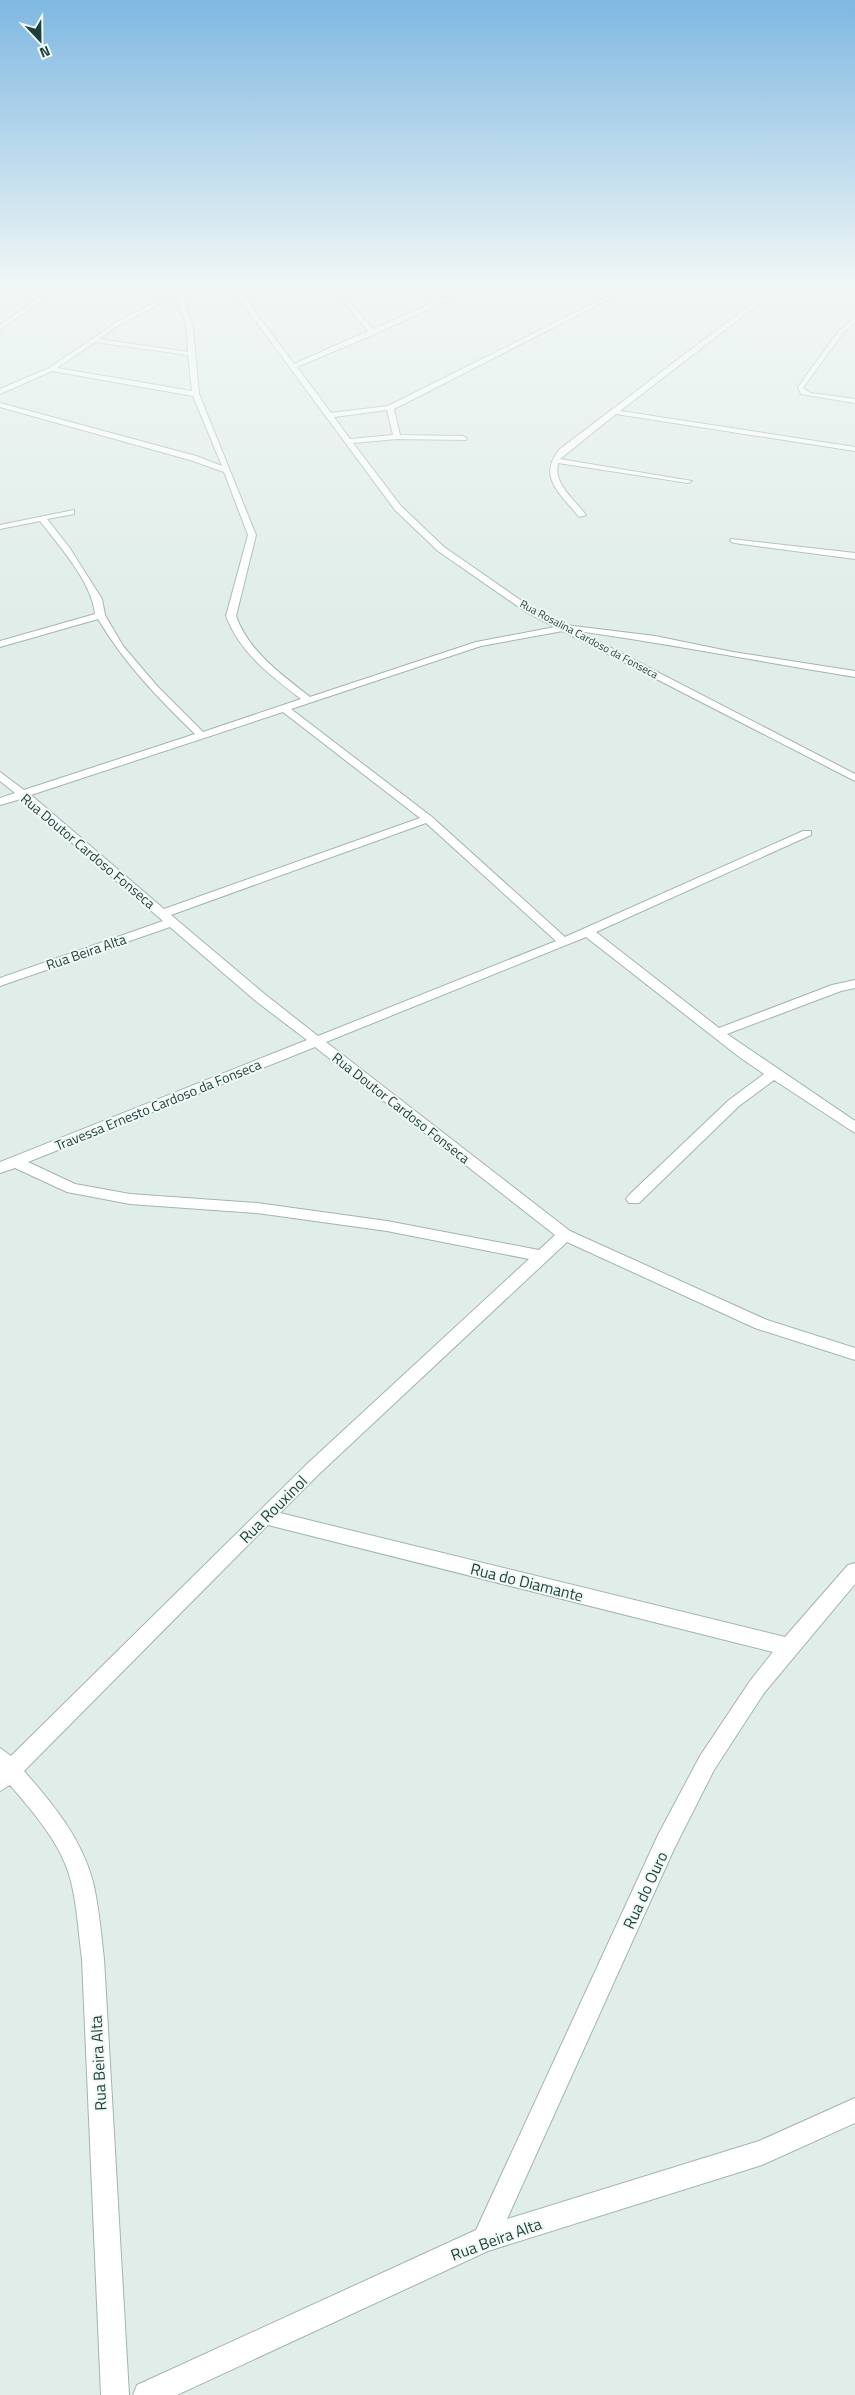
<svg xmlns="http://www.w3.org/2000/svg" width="855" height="2395" font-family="'Titillium Web',sans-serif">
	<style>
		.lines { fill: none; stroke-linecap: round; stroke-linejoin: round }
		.minor-casing { stroke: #a2b5b1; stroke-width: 2 }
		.major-casing { stroke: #c0c9c8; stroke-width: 2 }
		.minor { fill: #fff; fill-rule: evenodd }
		.major { fill: #5fa89f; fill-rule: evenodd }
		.labels { text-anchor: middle; stroke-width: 4; stroke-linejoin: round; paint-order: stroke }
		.far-street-label { font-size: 11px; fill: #1e3f3b; stroke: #f1f9f6 }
		.street-label { font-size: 14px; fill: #1e3f3b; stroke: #f1f9f6 }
		.near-street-label { font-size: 16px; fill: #1e3f3b; stroke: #f1f9f6 }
	</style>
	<rect width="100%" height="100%" fill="#e0ede9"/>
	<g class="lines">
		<defs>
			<g id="minor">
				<polygon points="56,285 63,285 0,330 0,325"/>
				<path d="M 188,285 L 195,285 L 182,293 L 193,330 L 199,394 L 256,535 L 236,616 C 249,652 281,674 310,697 L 476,642 L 555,627 L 523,610 L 438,551 L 395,510 L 229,285 L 235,285 L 294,364 L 368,331 L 336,293 L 336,285 L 342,285 L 341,292 L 373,329 L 473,285 L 481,285 L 375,334 L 297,367 L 331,413 L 388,406 L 630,285 L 637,285 L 394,409 L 400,435 L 463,436 L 467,438 L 466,440 L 397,439 L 353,443 L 401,506 L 444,547 L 529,606 L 565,625 L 655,636 L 733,652 L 855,671 L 855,677 C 762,662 671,644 578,631 L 855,774 L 855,781 L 563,631 L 481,646 L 291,709 L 432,817 L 565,937 L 803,831 L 811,831 L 811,835 L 596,932 L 719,1028 L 832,985 L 855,980 L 855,988 L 841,991 L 727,1034 L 855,1121 L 855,1133 L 774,1080 L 739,1106 L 639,1203 L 629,1203 L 626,1199 L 629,1195 L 729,1100 L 764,1074 L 738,1056 L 586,937 L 326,1042 L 570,1231 L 767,1320 L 855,1348 L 855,1360 L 755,1328 L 567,1242 L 319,1474 L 280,1513 L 785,1637 L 848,1565 L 855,1563 L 855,1584 L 764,1693 L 714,1770 L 674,1849 L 507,2219 L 759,2141 L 855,2098 L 855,2123 L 762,2165 L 488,2251 L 177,2395 L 133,2395 L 137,2385 L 476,2230 L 658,1835 L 700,1756 L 750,1681 L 773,1652 L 268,1525 L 24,1771 C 53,1804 82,1839 93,1882 C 99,1907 101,1933 104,1959 L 129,2395 L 101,2395 L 82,1959 C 78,1930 77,1899 68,1871 C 57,1839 32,1811 10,1785 L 0,1791 L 0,1748 L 11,1756 L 307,1464 L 529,1259 L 387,1231 L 257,1213 L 130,1204 L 67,1192 L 15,1168 L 0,1173 L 0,1162 L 307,1040 L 257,1002 L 170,927 L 0,986 L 0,978 L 163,921 L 21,799 L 0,805 L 0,798 L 15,793 L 0,781 L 0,772 L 24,790 L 195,734 C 158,698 124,663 98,619 L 0,647 L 0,641 L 95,614 C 92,582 59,546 40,521 L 0,529 L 0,525 L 74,510 L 74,514 L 47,519 L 69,547 L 102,599 L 105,615 L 123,646 L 158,687 L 203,732 L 301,699 C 271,676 240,653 226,616 L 248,535 L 224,472 L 190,460 L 0,407 L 0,403 L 196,456 L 222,466 L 193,396 L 52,371 L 0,394 L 0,389 L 49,368 L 117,322 ZM 177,295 L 187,330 L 188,352 L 99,339 L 121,324 ZM 95,342 L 188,355 L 192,391 L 57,368 ZM 387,410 L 393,435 L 350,439 L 334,417 ZM 283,712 L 420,818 L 164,909 L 31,795 ZM 426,823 L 556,941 L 318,1036 L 267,996 L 171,915 ZM 315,1047 L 555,1235 L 539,1250 L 387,1221 L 257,1203 L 130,1194 L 75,1184 L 28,1162 Z"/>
				<path d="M 776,285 L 783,285 L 620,411 L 855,447 L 855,451 L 616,414 L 560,459 L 692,481 L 688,483 L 558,463 C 553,484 574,499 586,515 L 579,517 C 561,494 536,477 560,449 Z"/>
				<polygon points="855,317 855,322 842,334 803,388 810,393 855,399 855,403 801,394 798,387 838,332"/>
				<polygon points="731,539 855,553 855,559 734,543 730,541"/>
			</g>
			<polygon id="major" points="783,285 855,286 855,290 786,287"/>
		</defs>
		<use href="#minor" class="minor-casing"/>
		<use href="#major" class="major-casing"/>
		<use href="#minor" class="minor"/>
		<use href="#major" class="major"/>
	</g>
	<linearGradient id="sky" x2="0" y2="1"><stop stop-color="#7fb8e2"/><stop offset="0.46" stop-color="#f1f7f5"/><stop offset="1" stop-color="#f1f7f5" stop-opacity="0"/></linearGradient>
	<rect width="855" height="620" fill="url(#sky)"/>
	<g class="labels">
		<g class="far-street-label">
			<text transform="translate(589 639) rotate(28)" y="4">Rua Rosalina Cardoso da Fonseca</text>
		</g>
		<g class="street-label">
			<text transform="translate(88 851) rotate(40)" y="5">Rua Doutor Cardoso Fonseca</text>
			<text transform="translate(86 952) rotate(-19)" y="5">Rua Beira Alta</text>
			<text transform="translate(158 1105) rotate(-22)" y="5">Travessa Ernesto Cardoso da Fonseca</text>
			<text transform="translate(401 1108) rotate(38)" y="5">Rua Doutor Cardoso Fonseca</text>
		</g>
		<g class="near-street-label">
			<text transform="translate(273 1509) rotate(-45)" y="6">Rua Rouxinol</text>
			<text transform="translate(527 1582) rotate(14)" y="6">Rua do Diamante</text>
			<text transform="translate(645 1890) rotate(-65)" y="6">Rua do Ouro</text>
			<text transform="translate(98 2063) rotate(-93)" y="6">Rua Beira Alta</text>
			<text transform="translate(496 2239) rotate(-20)" y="6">Rua Beira Alta</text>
		</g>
	</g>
	<g transform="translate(40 40) rotate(158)" stroke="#f1f9f6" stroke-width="4" paint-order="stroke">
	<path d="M0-4L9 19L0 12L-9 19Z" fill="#1e3f3b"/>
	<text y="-8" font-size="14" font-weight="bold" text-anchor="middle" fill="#1e3f3b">N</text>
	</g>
</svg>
